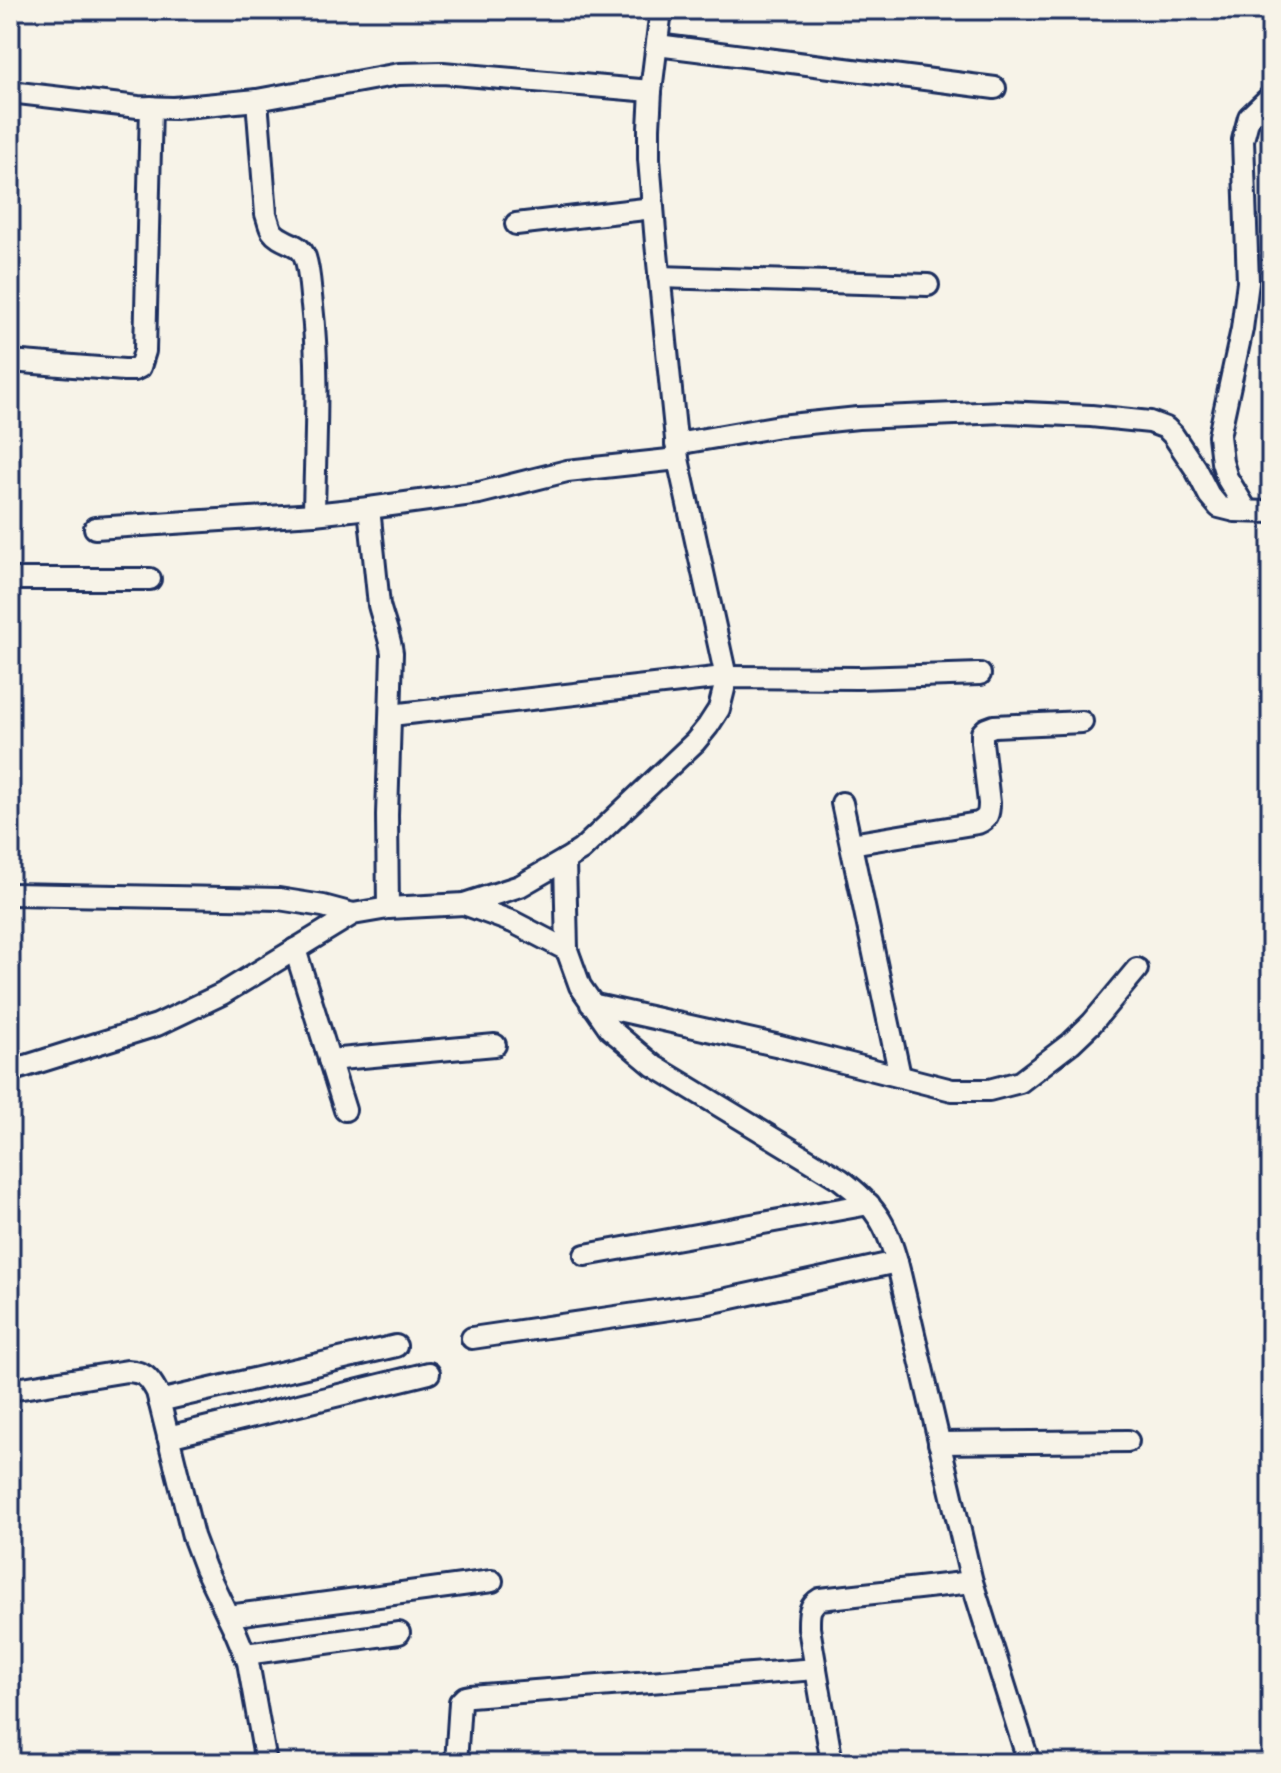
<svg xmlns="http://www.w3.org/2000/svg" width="1281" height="1773" font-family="'Comic Neue',sans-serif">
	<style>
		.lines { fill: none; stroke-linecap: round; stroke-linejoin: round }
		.minor-casing { stroke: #1b2f5e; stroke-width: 26 }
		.minor { stroke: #f7f3e8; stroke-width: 20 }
	</style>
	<rect width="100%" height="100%" fill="#f7f3e8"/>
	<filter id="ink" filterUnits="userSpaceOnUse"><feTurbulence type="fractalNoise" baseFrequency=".0125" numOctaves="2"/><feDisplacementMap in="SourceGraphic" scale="16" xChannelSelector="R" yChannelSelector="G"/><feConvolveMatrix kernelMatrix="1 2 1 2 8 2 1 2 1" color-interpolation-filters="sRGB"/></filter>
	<g filter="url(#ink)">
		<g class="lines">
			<defs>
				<g id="minor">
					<polyline points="657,45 995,88"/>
					<polyline points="10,92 138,107 174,108 257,100 399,74 443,73 651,91"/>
					<path d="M 257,100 L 266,214 C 268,219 269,226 272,231 C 281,244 299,241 305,257 C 310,272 310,290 312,305 C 320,374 315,445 314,514"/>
					<polyline points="516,224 653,208"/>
					<polyline points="659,277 928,285"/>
					<polyline points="10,361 124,370 134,370 140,367 145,351 151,107"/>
					<polyline points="676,444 780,426 858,418 1004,412 1091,416 1150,422 1166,428 1173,435 1195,468 1209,495 1219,507 1235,511 1271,512"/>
					<path d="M 369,508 L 379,605 C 383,621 390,636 392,653 L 387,815 L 388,908"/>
					<polyline points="1247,511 1227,478 1222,462 1219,436 1242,329 1248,282 1243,140 1249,117 1271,96"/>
					<polyline points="95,528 314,514 369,508 479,493 567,471 678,459"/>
					<polyline points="10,579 150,579"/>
					<polyline points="391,715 724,677 858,678 980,674"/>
					<polyline points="842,803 900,1076"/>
					<path d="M 851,844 L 978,823 C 988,819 989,813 989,803 L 982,742 L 982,733 L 986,729 L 994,726 L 1082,722"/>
					<path d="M 565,860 L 567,950 L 580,986 L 610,1029 L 654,1066 L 840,1179 C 878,1207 889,1228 900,1274 L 972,1582 L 1029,1763"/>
					<polyline points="10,894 279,899 323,906 353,914"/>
					<polyline points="464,904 513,922 567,950"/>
					<polyline points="295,949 345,1110"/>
					<polyline points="591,1004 780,1046 952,1090 989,1090 1020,1082 1071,1043 1092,1023 1137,969"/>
					<polyline points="329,1060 495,1045"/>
					<polyline points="10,1071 157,1025 222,994 353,914 388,908 464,904 520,886 565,860 581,850 695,742 708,726 719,709 724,689 724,668 678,459 656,243 649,159 649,128 651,91 661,10"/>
					<polyline points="585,1255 869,1204"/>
					<polyline points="472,1338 704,1304 897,1262"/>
					<path d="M 10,1390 L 127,1371 C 144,1372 149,1377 157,1392 L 193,1536 L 205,1568 L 236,1633 L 248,1662 L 266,1763"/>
					<polyline points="159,1401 396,1346"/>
					<polyline points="168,1437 429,1373"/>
					<polyline points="939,1443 1128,1441"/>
					<polyline points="228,1616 492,1581"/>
					<polyline points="245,1654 399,1633"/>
					<polyline points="456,1763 460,1702 465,1697 470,1696 816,1669"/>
					<path d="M 832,1763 L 809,1628 C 809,1615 808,1606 820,1599 L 972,1582"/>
				</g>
			</defs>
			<use href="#minor" class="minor-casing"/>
			<use href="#minor" class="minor"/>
		</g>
	</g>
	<rect width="1281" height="1773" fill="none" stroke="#f7f3e8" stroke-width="40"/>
	<rect x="20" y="20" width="1241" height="1733" fill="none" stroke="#1b2f5e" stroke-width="3" filter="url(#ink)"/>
</svg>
